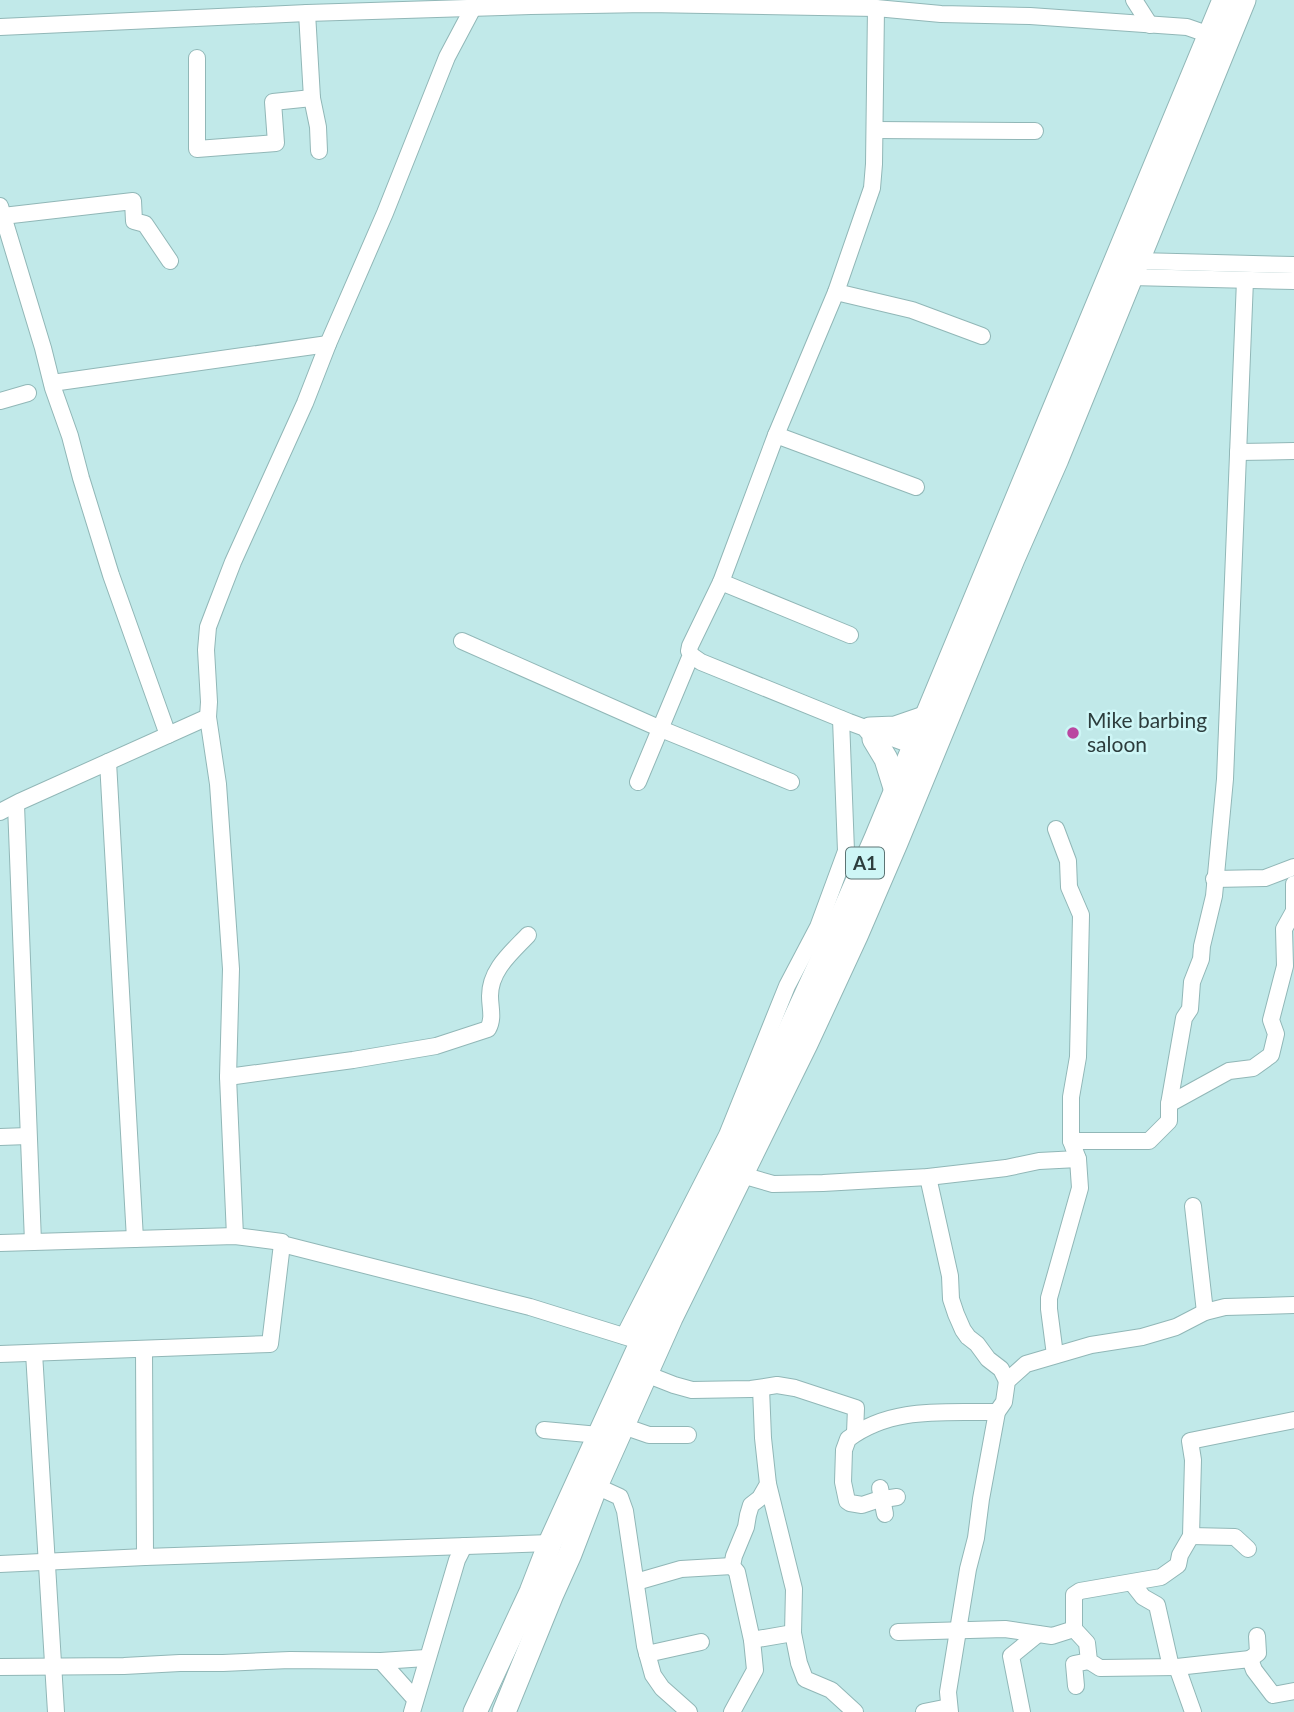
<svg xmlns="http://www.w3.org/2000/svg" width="1294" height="1712" font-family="Lato,sans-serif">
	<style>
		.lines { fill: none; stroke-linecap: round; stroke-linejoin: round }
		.minor-casing { stroke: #91b7b7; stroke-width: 18 }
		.highway-casing { stroke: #91b7b7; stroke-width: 25 }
		.minor { stroke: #fff; stroke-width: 16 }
		.highway { stroke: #fff; stroke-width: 23 }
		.poi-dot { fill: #ba47a1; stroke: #cef6f6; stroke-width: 2.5 }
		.labels { text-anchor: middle; stroke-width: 5; stroke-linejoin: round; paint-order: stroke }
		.shield { fill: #cef6f6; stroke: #5d7474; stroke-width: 2 }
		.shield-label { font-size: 19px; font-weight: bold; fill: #2d3d3d }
		.poi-label { font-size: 21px; fill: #2d3d3d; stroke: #cef6f6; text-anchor: start }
	</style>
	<rect width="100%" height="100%" fill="#c1e9e9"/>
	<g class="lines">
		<defs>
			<g id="minor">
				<polyline points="1134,0 1150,25"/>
				<polyline points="307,13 312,98 318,127 319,151"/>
				<polyline points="0,27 307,13 531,6 647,4 876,8 941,14 1030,16 1187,27 1210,35"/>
				<polyline points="197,58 197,149 276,143 273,102 312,98"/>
				<polyline points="875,130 1035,131"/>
				<polyline points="0,206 43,348 53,388 70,436 81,478 111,575 168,735"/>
				<polyline points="3,216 133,201 134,221 145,224 170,261"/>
				<polyline points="1138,261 1294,265"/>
				<polyline points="1131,277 1294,281"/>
				<polyline points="836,292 912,310 982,336"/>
				<polyline points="52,383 328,344"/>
				<polyline points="0,401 28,393"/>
				<polyline points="776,435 916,487"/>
				<polyline points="1238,452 1294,451"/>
				<polyline points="721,582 850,635"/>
				<polyline points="462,641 661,729 791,782"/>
				<polyline points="691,655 701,662 849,722 922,749"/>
				<polyline points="208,717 218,784 231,969 228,1077 235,1236"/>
				<polyline points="108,762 135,1239"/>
				<polyline points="638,782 691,655 689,651 690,646 721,582 776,435 836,292 872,188 874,164 876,8"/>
				<polyline points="16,805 33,1242"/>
				<polyline points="0,812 19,802 208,717 209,702 206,650 208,627 216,606 233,562 305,403 328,344 385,213 447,57 473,8"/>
				<polyline points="1056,829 1068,861 1069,887 1081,915 1078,1057 1071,1097 1071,1141"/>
				<polyline points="1214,879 1265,878 1294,867"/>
				<path d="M 228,1077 L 353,1060 L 436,1046 L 488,1029 C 494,1018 490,1008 490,996 C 490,970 511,953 528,935"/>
				<polyline points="1169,1104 1184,1018 1190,1009 1192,982 1201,959 1202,946 1214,896 1225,779 1245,280"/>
				<polyline points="0,1137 28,1136"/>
				<polyline points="742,1175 773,1184 823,1183 928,1177 1006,1168 1039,1161 1078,1159"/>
				<polyline points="928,1177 950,1276 951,1299 956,1314 963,1330 968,1337 977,1344 988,1359 1001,1369 1007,1381"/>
				<polyline points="1193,1206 1205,1312"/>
				<polyline points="0,1243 235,1236 282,1242 282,1244 530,1307 633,1339"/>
				<polyline points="624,1336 727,1135 787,986 818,927 846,851 841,719"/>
				<polyline points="144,1349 145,1557"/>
				<polyline points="34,1353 56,1712"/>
				<polyline points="0,1354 270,1344 282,1244"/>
				<polyline points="1055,1355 1049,1309 1049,1298 1080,1188 1078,1159 1071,1141 1149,1141 1169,1121 1169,1104 1229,1071 1253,1068 1271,1055 1276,1034 1271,1020 1285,966 1284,929 1294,911 1294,884"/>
				<polyline points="646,1374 674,1385 692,1390 751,1389 777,1385 795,1388 856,1408 855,1433"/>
				<polyline points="1294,1420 1190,1441 1193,1460 1191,1536 1180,1555 1178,1565 1161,1577 1080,1591 1074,1595 1074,1629 1087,1643 1089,1661 1100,1668 1177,1667 1250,1659 1254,1670 1273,1695 1294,1691"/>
				<polyline points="623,1426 649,1435 688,1435"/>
				<polyline points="544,1430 599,1435"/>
				<polyline points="768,1484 794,1589 793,1633 799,1663 805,1679 831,1690 855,1712"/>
				<polyline points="596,1486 620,1497 625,1511 645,1646 653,1675 662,1688 689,1712"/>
				<polyline points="880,1488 885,1514"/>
				<path d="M 897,1497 L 877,1500 L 862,1505 L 850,1503 L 847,1501 L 843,1482 L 844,1450 L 848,1439 C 892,1406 944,1413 997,1412"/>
				<polyline points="1191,1536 1235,1537 1248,1549"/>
				<polyline points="0,1564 145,1557 550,1543"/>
				<polyline points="636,1582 681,1569 732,1566"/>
				<polyline points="1132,1583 1143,1597 1157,1605 1171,1667"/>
				<polyline points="898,1632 1005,1629 1052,1636 1074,1629"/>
				<polyline points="752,1640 793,1633"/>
				<polyline points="647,1654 701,1642"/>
				<polyline points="1250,1659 1258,1653 1257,1636"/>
				<polyline points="381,1661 415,1699"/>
				<polyline points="0,1667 124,1666 180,1663 223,1663 290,1660 381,1661 426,1658"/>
				<polyline points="1177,1667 1193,1712"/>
				<polyline points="1076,1686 1074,1664 1089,1661"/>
				<polyline points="412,1712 457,1560 464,1546"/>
				<polyline points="732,1712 755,1670 752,1640 737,1572 732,1566 734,1556 746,1527 748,1515 751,1505 760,1498 768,1484 763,1438 761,1388"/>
				<polyline points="924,1712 949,1707"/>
				<polyline points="950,1712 948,1692 968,1569 976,1538 981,1499 997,1412 1004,1402 1007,1381 1026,1364 1091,1345 1142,1337 1176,1327 1205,1312 1225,1307 1294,1305"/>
				<polyline points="1022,1712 1011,1656 1038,1634"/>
			</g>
			<g id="highway">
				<polyline points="870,729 895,728 924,718"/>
				<polyline points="874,739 886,759 896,791"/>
				<polyline points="475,1712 531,1592 550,1543 688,1240 742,1134 838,925 876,838 1224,0"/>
				<polyline points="504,1712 552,1594 570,1554 596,1486 671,1318 806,1044 856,936 896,843 1013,559 1057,459 1244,0"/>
			</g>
		</defs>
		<use href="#minor" class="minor-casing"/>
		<use href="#highway" class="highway-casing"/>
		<use href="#minor" class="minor"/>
		<use href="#highway" class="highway"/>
	</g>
	<circle class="poi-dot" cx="1073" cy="733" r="7"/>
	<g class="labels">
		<rect class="shield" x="846" y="847.5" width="38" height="31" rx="5"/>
		<g class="shield-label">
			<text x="865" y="870">A1</text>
		</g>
		<g class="poi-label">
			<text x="1087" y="728">Mike barbing<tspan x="1087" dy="24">saloon</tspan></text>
		</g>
	</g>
</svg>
